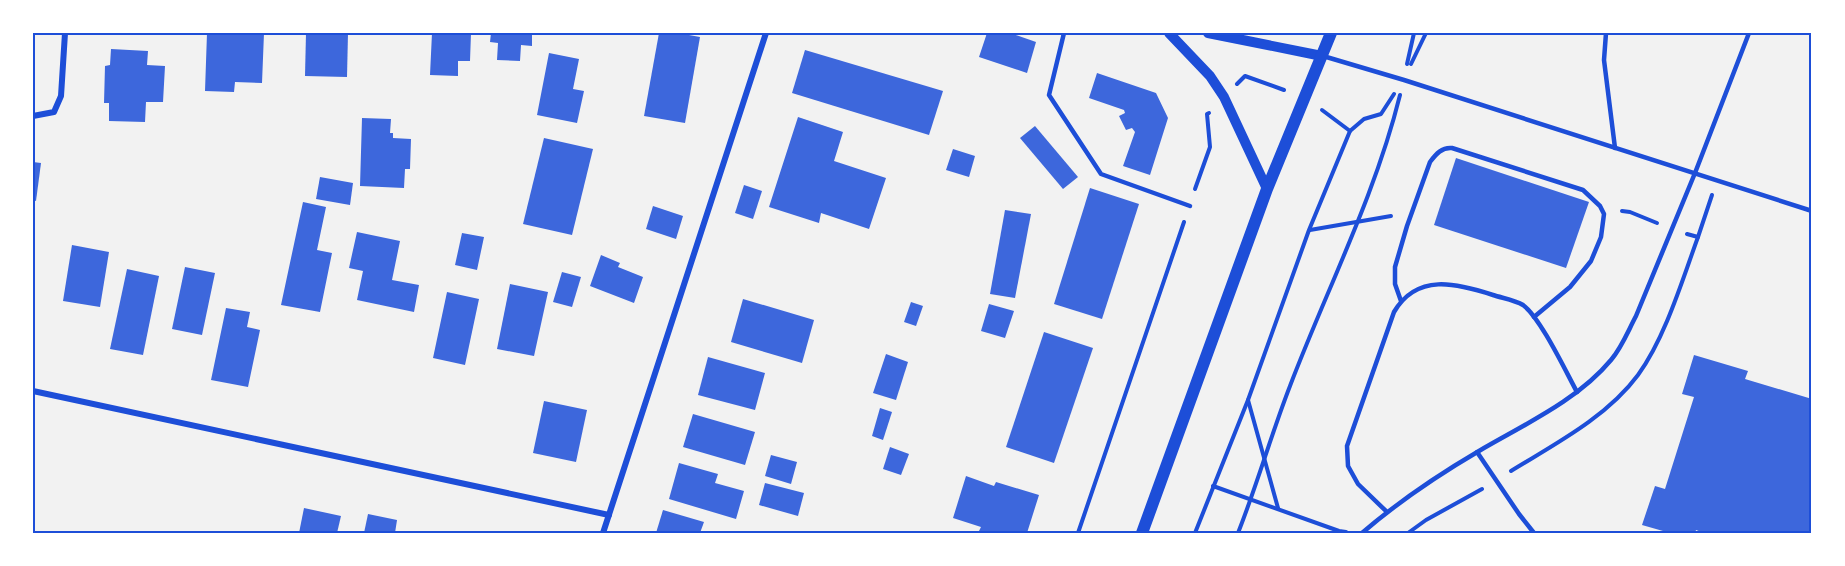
<svg xmlns="http://www.w3.org/2000/svg" width="1845" height="566" font-family="'Varela Round',sans-serif">
	<style>
		.building { fill: #3d67dc }
		.lines { fill: none; stroke-linecap: round; stroke-linejoin: round }
		.path { stroke: #1d4ed8; stroke-width: 4 }
		.service { stroke: #1d4ed8; stroke-width: 4.5 }
		.minor { stroke: #1d4ed8; stroke-width: 6 }
		.tertiary { stroke: #1d4ed8; stroke-width: 10 }
		.secondary { stroke: #1d4ed8; stroke-width: 12 }
		.neatline { fill: none; stroke: #1d4ed8; stroke-width: 2 }
	</style>
	<rect width="100%" height="100%" fill="#f2f2f2"/>
	<g class="building">
		<polygon points="207,33 264,33 262,83 235,82 234,92 205,91"/>
		<polygon points="306,33 348,33 347,77 305,76"/>
		<polygon points="432,33 471,33 470,61 458,61 458,76 430,75"/>
		<polygon points="491,33 532,33 532,46 521,45 520,61 497,60 498,43 490,42"/>
		<polygon points="659,33 678,33 700,37 685,123 644,116"/>
		<polygon points="987,33 1010,33 1036,42 1027,73 979,57"/>
		<polygon points="111,49 148,51 147,65 165,66 163,102 146,102 145,122 109,121 109,103 104,103 105,66 110,65"/>
		<polygon points="805,50 943,91 929,135 792,93"/>
		<polygon points="549,53 579,59 573,89 584,91 577,123 537,115"/>
		<polygon points="1097,73 1156,93 1168,118 1150,175 1123,166 1135,132 1132,128 1126,130 1119,116 1125,113 1124,110 1089,98"/>
		<polygon points="798,117 843,132 834,161 886,178 869,229 821,213 819,223 769,207"/>
		<polygon points="362,118 391,119 390,133 393,133 393,138 411,139 410,169 405,169 404,188 360,186"/>
		<polygon points="1035,126 1078,177 1063,189 1020,138"/>
		<polygon points="544,138 593,149 572,235 523,224"/>
		<polygon points="953,149 975,156 969,177 946,170"/>
		<polygon points="1456,158 1589,202 1566,268 1434,225"/>
		<polygon points="33,162 41,163 36,201 33,200"/>
		<polygon points="320,177 353,183 350,205 316,199"/>
		<polygon points="744,185 762,191 753,219 735,213"/>
		<polygon points="1090,188 1139,204 1102,319 1054,304"/>
		<polygon points="303,202 326,207 317,250 332,253 320,312 281,305"/>
		<polygon points="653,206 683,216 676,239 646,229"/>
		<polygon points="1005,210 1031,214 1015,298 990,294"/>
		<polygon points="357,232 400,241 392,280 419,285 414,312 357,300 363,271 349,268"/>
		<polygon points="462,233 484,237 477,270 455,265"/>
		<polygon points="72,245 109,252 100,307 63,301"/>
		<polygon points="601,255 620,263 618,267 643,277 634,303 590,286"/>
		<polygon points="185,267 215,273 202,335 172,329"/>
		<polygon points="127,269 159,276 143,355 110,349"/>
		<polygon points="562,272 581,277 572,307 553,302"/>
		<polygon points="510,284 548,292 534,356 497,349"/>
		<polygon points="447,292 479,299 465,365 433,358"/>
		<polygon points="743,299 814,320 802,363 731,342"/>
		<polygon points="911,302 923,306 916,326 904,322"/>
		<polygon points="989,304 1014,311 1005,338 981,331"/>
		<polygon points="226,308 250,312 247,327 260,330 248,387 211,380"/>
		<polygon points="1044,332 1093,348 1054,463 1006,447"/>
		<polygon points="886,354 908,362 896,400 873,393"/>
		<polygon points="1694,355 1748,371 1745,379 1812,399 1812,533 1704,533 1696,530 1695,533 1670,533 1642,525 1655,486 1665,489 1694,397 1682,394"/>
		<polygon points="708,357 765,373 755,410 698,395"/>
		<polygon points="544,401 587,410 576,462 533,453"/>
		<polygon points="880,408 892,412 883,440 872,436"/>
		<polygon points="693,414 755,432 745,465 683,447"/>
		<polygon points="890,447 909,454 901,475 883,469"/>
		<polygon points="771,455 797,462 791,484 765,476"/>
		<polygon points="679,463 718,474 715,483 744,491 736,519 669,499"/>
		<polygon points="966,476 994,486 996,482 1039,495 1027,533 986,533 979,531 981,527 953,518"/>
		<polygon points="765,483 804,493 798,516 759,505"/>
		<polygon points="304,508 341,516 337,533 299,533"/>
		<polygon points="663,510 704,522 700,533 656,533"/>
		<polygon points="368,514 397,520 395,533 364,533"/>
	</g>
	<g class="lines">
		<g class="path">
			<polyline points="1407,64 1414,33"/>
			<polyline points="1411,64 1426,33"/>
			<polyline points="1237,84 1245,76 1284,90"/>
			<polyline points="1322,110 1350,131"/>
			<polyline points="1195,189 1210,147 1207,114 1209,113"/>
			<polyline points="1622,211 1630,212 1657,223"/>
			<polyline points="1310,230 1391,216"/>
			<polyline points="1698,237 1712,195"/>
			<polyline points="1248,400 1278,508"/>
			<path d="M 1511,471 C 1555,444 1607,417 1638,375 C 1665,338 1682,281 1698,237 L 1687,234"/>
			<polyline points="1213,486 1339,531 1346,532"/>
			<polyline points="1078,533 1184,222"/>
			<polyline points="1195,533 1248,400 1309,230 1350,131 1364,119 1381,114 1394,94"/>
			<path d="M 1238,533 C 1257,485 1271,435 1290,386 C 1327,289 1375,196 1400,95"/>
			<polyline points="1408,533 1426,520 1482,489"/>
		</g>
		<g class="service">
			<polyline points="1064,33 1049,95 1101,174 1190,206"/>
			<polyline points="1606,33 1604,60 1615,148"/>
			<polyline points="1323,56 1404,80 1812,211"/>
			<path d="M 1401,301 L 1395,284 L 1395,267 L 1407,226 L 1430,162 C 1436,154 1442,147 1452,148 L 1583,190 L 1600,206 L 1604,214 L 1601,237 L 1591,261 L 1570,287 L 1534,317"/>
			<polyline points="1477,452 1519,514 1534,533"/>
			<path d="M 1387,512 L 1358,484 L 1348,466 L 1347,446 L 1394,312 C 1417,273 1456,283 1493,295 C 1502,298 1515,300 1523,305 C 1540,317 1566,372 1577,392"/>
			<path d="M 1362,533 C 1398,502 1438,475 1479,451 C 1523,425 1577,401 1611,360 C 1622,347 1628,331 1636,316 L 1695,173 L 1749,33"/>
		</g>
		<g class="minor">
			<polyline points="33,116 54,112 61,96 65,33"/>
			<polyline points="33,391 609,515"/>
			<polyline points="603,533 766,33"/>
		</g>
		<g class="tertiary">
			<polyline points="1169,33 1210,76 1224,97 1267,189"/>
			<polyline points="1208,33 1322,56"/>
		</g>
		<polyline class="secondary" points="1142,533 1267,189 1331,33"/>
	</g>
	<rect width="1845" height="566" fill="none" stroke="#ffffff" stroke-width="69"/>
	<rect x="34" y="34" width="1776" height="498" class="neatline"/>
</svg>
